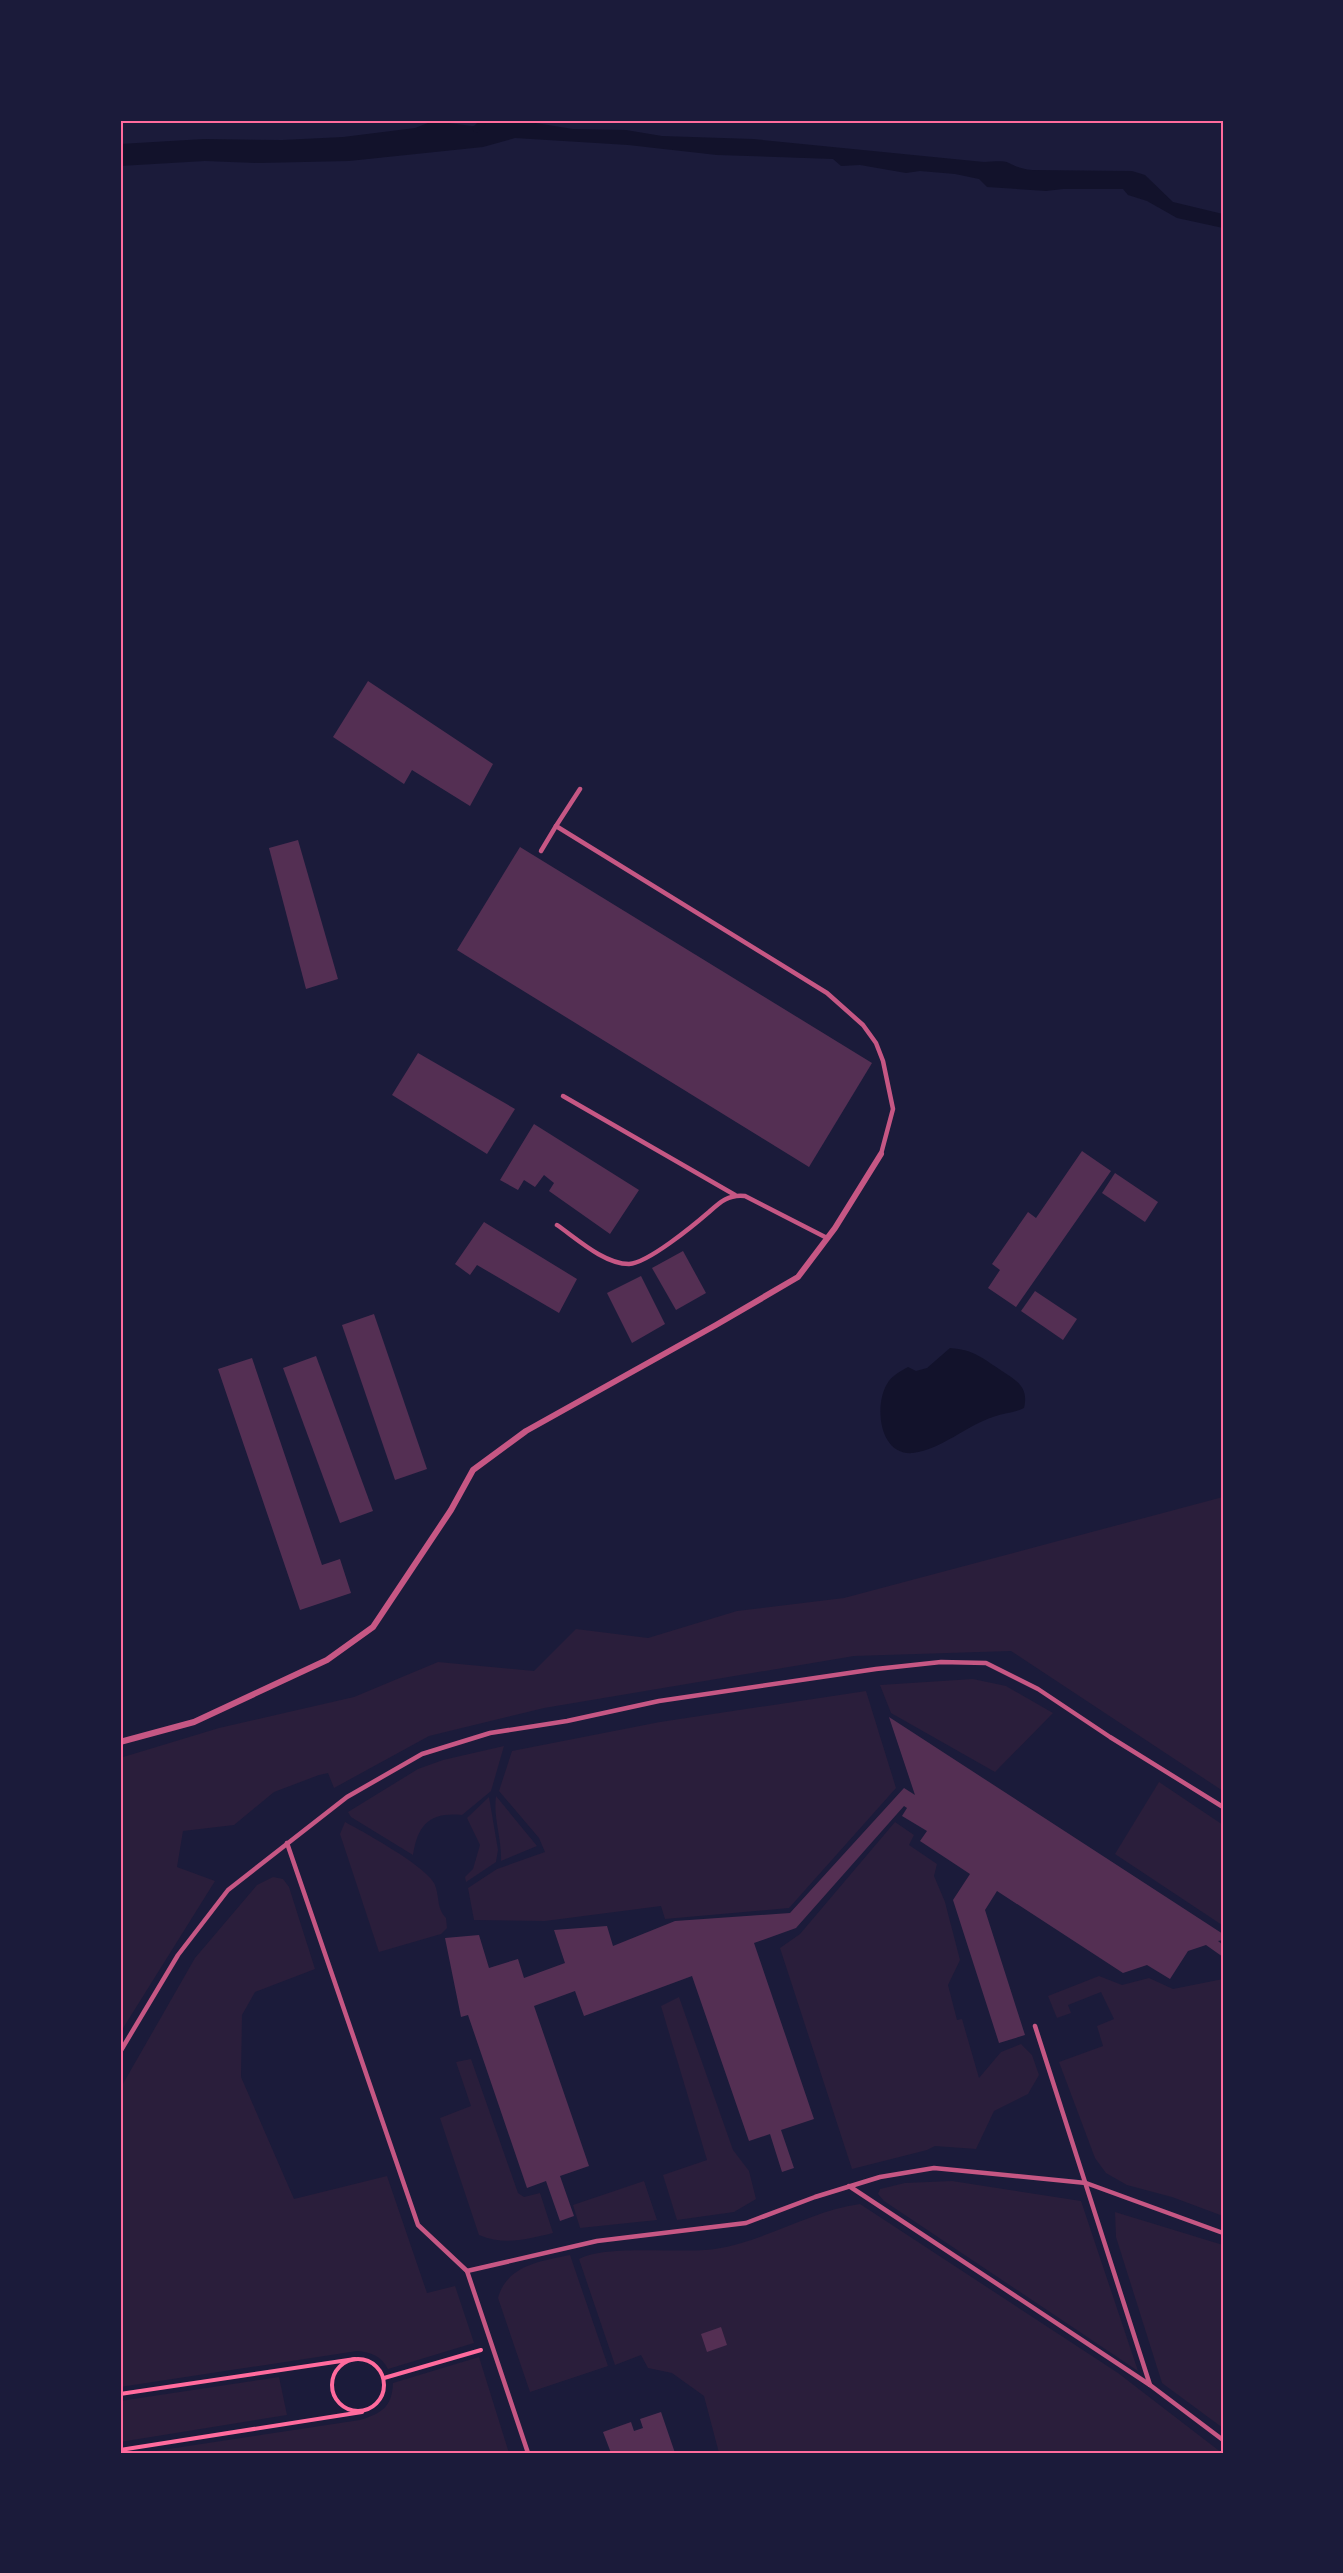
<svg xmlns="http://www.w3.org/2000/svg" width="1343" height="2573" font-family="Ubuntu,sans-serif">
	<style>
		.green { fill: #2a1e3b }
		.water { fill: #12122b }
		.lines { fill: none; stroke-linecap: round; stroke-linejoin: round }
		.stream { stroke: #12122b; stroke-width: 7 }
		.building { fill: #542f53 }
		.path { stroke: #ff6b9d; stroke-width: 4 }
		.service { stroke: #c65784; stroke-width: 4.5 }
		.minor { stroke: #c65784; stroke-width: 6 }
		.neatline { fill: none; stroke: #ff6b9d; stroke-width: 2 }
	</style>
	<rect width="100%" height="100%" fill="#1b1b3a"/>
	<g class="green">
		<polygon points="1223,1497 1223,1791 1011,1651 854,1656 544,1708 429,1736 334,1788 328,1773 319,1775 274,1792 234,1825 183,1831 177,1867 215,1881 120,2033 120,1758 219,1728 354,1697 438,1662 534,1671 576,1629 648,1638 737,1611 844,1598"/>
		<polygon points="973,1679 1006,1686 1053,1713 995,1772 891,1713 880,1685"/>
		<polygon points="866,1691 896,1788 789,1908 665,1919 661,1906 545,1921 474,1920 468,1888 497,1869 545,1852 539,1838 499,1791 512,1751 660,1722"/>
		<path d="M 504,1746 L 491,1791 L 462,1815 C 430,1812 418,1824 413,1855 L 351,1817 L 348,1812 L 418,1769 L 443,1760 Z"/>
		<polygon points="1159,1782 1223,1825 1222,1925 1115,1854"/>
		<path d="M 496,1796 L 537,1846 L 501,1861 C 502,1839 493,1818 496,1796 Z"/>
		<polygon points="489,1797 498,1850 496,1862 466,1882 465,1877 473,1869 480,1845 467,1818"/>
		<path d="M 345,1822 C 364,1832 425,1866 434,1883 C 440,1895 436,1908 446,1918 L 447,1928 L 441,1934 L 379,1952 L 340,1834 Z"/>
		<polygon points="895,1822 914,1835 909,1845 937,1864 934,1876 945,1902 960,1960 948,1985 957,2020 962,2019 979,2078 1001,2052 1021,2044 1032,2055 1039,2075 1028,2094 994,2111 976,2149 935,2146 927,2150 852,2169 780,1948 800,1934"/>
		<path d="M 273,1877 L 283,1879 L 289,1887 L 315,1969 L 255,1992 L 242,2015 L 241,2077 L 294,2199 L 387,2176 L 427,2293 L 455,2286 L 474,2343 L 388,2369 C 381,2356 371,2352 357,2351 L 120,2387 L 120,2089 L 195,1958 L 257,1885 Z"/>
		<polygon points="1099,1976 1122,1985 1149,1978 1173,1989 1223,1979 1223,2216 1172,2197 1127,2185 1106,2173 1095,2158 1059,2062 1103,2046 1097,2026 1114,2019 1101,1992 1068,2005 1071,2013 1057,2018 1048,1996"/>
		<polygon points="679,1997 733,2150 749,2171 756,2199 734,2212 677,2220 663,2175 707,2160 661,2006"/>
		<path d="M 471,2059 L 518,2193 L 524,2197 L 540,2193 L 553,2233 C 527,2239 505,2246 479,2235 L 440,2118 L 471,2106 L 456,2062 Z"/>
		<polygon points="644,2181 657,2220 580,2228 573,2205"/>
		<polygon points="952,2181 1081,2201 1138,2371 884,2201 878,2194 880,2189 905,2183"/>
		<path d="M 860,2204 L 1118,2373 L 1222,2453 L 719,2453 L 704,2396 L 672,2373 L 648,2368 L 641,2355 L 615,2365 L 579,2259 C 606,2244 682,2254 715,2249 C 766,2241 810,2211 860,2204 Z"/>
		<polygon points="1115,2212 1223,2245 1223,2428 1162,2383 1116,2237"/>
		<path d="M 570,2255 L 608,2366 L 530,2392 L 498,2298 C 507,2265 541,2261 570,2255 Z"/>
		<path d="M 479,2357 L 509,2453 L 142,2453 L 360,2420 C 382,2413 392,2407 393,2383 Z"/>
		<polygon points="279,2377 287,2415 120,2442 120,2401"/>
	</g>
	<g class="water">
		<path d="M 491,120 L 517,120 L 573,129 L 626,130 L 662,136 L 753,139 L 984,162 C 992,162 1002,160 1009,163 C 1017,167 1022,169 1032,170 L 1132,171 L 1145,175 L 1173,202 L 1223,214 L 1223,228 L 1177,218 L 1147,201 L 1128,195 L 1123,189 L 1063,189 L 1046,191 L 987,187 L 979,179 L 955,174 L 920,171 L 906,173 L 860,165 L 841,166 L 833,159 L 717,155 L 628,145 L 515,138 L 483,147 L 349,161 L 259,163 L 205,161 L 120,166 L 120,144 L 204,139 L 282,140 L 343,137 L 415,128 L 433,121 L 472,126 L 484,125 Z"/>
		<path d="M 950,1348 C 975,1350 982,1358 1002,1371 C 1017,1381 1029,1387 1024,1408 C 1014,1413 1003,1413 993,1417 C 966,1426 942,1449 913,1453 C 879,1456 874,1405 887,1384 C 891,1376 901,1371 908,1367 L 916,1371 L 927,1368 Z"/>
	</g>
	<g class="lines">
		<polyline class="stream" points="476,129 485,120"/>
	</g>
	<g class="building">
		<polygon points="368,681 493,764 470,806 412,770 404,784 333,737"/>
		<polygon points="298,840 338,979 306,989 269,848"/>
		<polygon points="520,847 872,1063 809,1167 457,950"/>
		<polygon points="418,1053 515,1109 487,1154 392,1095"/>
		<polygon points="534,1124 639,1190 610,1234 549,1191 554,1183 544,1175 535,1187 524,1180 518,1190 500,1180"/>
		<polygon points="1082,1151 1111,1171 1016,1307 988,1288 1000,1270 992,1264 1028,1212 1036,1218"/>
		<polygon points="1115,1173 1158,1202 1145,1222 1102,1193"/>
		<polygon points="484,1222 577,1279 559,1313 477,1265 470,1275 455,1264"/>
		<polygon points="683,1251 706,1293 676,1310 652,1268"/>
		<polygon points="641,1276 665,1324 632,1343 607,1293"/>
		<polygon points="1035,1291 1077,1319 1063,1340 1021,1311"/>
		<polygon points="374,1314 427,1469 395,1480 342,1325"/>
		<polygon points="316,1356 373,1511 340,1523 283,1368"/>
		<polygon points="252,1358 322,1565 340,1559 351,1593 300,1610 218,1369"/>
		<polygon points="889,1717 1223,1934 1223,1940 1218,1941 1223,1945 1223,1957 1206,1945 1188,1951 1170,1979 1147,1965 1123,1973 997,1891 985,1910 1025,2035 999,2043 953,1900 970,1874 920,1841 927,1831 902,1816 907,1808 904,1806 796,1928 754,1943 814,2119 781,2130 794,2168 782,2172 770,2134 749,2141 692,1976 584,2016 575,1991 534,2006 589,2166 560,2176 574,2216 560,2221 546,2181 527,2188 468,2015 461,2017 445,1938 479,1935 489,1968 518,1959 524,1978 565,1963 554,1930 607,1926 613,1946 675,1921 790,1913 904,1788 915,1795"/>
		<polygon points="721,2327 727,2345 707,2352 701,2334"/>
		<polygon points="661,2412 675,2453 611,2453 603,2432 631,2422 634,2431 643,2428 640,2419"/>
	</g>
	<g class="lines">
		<g class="path">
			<circle cx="358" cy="2385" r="26"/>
			<polyline points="384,2378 481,2350"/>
			<polyline points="120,2394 355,2359"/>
			<polyline points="120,2450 362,2412"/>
		</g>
		<g class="service">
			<polyline points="580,789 556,826 827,993 863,1025 876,1043 883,1061 893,1109 881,1154"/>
			<polyline points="541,851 556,826"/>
			<polyline points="563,1096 735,1195"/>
			<path d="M 557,1225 C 576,1238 604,1264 629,1264 C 648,1263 694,1225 709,1212 C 720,1202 729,1194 745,1196 L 827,1238"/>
			<polyline points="287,1843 418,2225 467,2271"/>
			<polyline points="1035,2026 1150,2385"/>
			<polyline points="120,2052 178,1955 228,1890 347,1797 422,1754 490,1733 567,1721 659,1701 876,1669 941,1662 986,1663 1038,1689 1110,1737 1223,1807"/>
			<polyline points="849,2186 1150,2385 1223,2440"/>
			<polyline points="528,2453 467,2271 597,2241 746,2223 815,2197 880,2177 934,2168 1086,2183 1223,2233"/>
		</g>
		<polyline class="minor" points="120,1742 194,1722 327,1660 373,1627 451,1510 473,1470 526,1431 716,1325 798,1277 835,1228 881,1154"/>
	</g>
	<rect width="1343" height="2573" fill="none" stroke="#1b1b3a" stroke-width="243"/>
	<rect x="122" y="122" width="1100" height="2330" class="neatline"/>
</svg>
